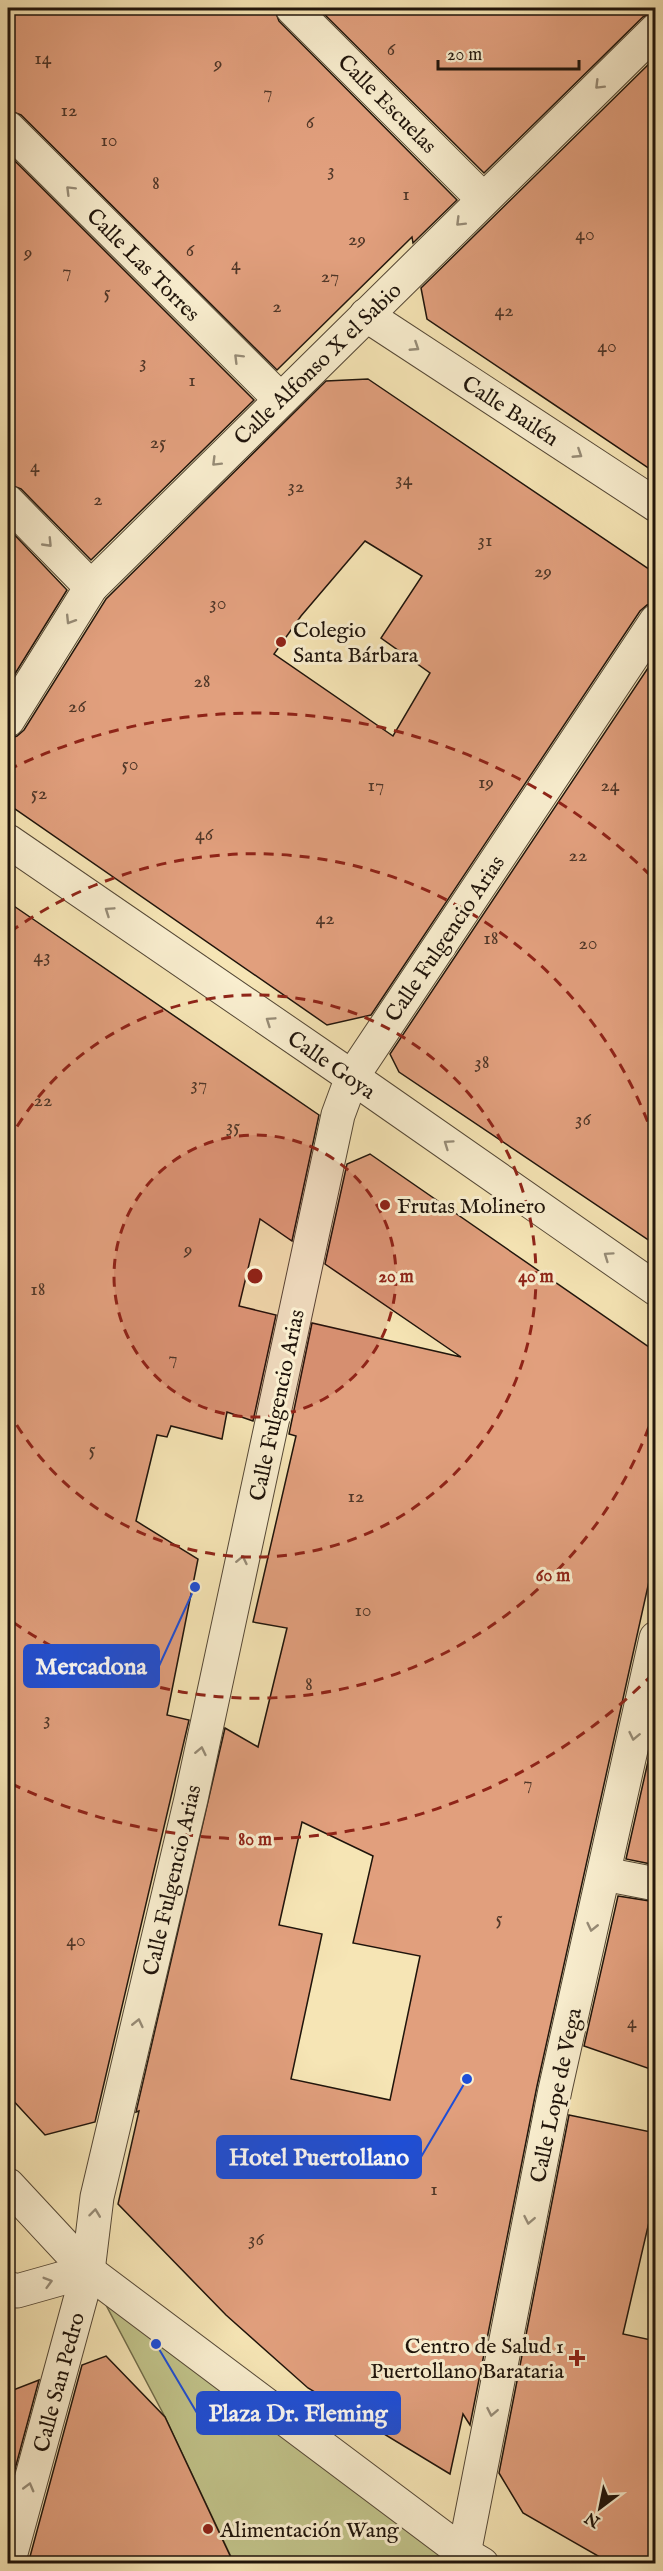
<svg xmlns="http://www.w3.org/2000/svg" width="663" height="2571" font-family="'IM FELL English',serif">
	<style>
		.green { fill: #c1c38a; stroke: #706c4a; stroke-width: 1.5 }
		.building { fill: #e19f7d; stroke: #1f140b; stroke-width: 1.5; fill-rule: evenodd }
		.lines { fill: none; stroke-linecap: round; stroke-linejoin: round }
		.pedestrian-casing { stroke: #554836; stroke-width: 35 }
		.minor-casing { stroke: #554836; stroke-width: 35 }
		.tertiary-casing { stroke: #554836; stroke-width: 35 }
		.pedestrian { stroke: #f9eecf; stroke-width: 33 }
		.minor { stroke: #f9eecf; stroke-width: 33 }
		.tertiary { stroke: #f9eecf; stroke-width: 33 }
		.oneway { stroke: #978c77 }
		.ring { fill: none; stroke: #8f2418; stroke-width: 3; stroke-dasharray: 10 8 }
		.poi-dot { fill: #8f2418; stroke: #f9eecf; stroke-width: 2 }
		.labels { text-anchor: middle; stroke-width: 6; stroke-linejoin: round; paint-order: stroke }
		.number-label { font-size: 20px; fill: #503728 }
		.street-label { font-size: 22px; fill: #1f140b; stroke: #f9eecf }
		.poi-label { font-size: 22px; fill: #1f140b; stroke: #f9eecf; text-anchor: start }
		.centre { fill: #8f2418; stroke: #f9eecf; stroke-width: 3 }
		.ring-label { font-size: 18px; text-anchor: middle; font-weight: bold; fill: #8f2418; stroke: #f9eecf; stroke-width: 6; stroke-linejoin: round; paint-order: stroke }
		.leader { fill: none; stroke: #1d4ed8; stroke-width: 2 }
		.callout-dot { fill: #1d4ed8; stroke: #f9eecf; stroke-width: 2 }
		.callout { fill: #1d4ed8; stroke: #1d4ed8; stroke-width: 2 }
		.callout-label { font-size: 24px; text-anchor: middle; font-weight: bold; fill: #fff }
	</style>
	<rect width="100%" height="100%" fill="#f6e5b5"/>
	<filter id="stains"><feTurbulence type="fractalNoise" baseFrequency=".00333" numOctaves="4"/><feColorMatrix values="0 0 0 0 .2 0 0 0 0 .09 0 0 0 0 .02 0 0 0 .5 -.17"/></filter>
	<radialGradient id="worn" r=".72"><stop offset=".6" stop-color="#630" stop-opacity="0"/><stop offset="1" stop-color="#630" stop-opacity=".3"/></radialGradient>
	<polygon class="green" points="88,2271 462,2563 234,2563 165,2417"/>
	<g class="building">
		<polygon points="8,8 274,8 279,21 457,200 413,243 412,237 277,370 21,115 8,110"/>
		<polygon points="318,8 656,8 656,12 643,17 484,173"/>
		<polygon points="656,57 656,473 427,319 421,288"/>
		<polygon points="8,154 254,400 91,560 21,489 8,484"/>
		<path d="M 368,379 L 656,574 L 656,603 L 647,605 L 640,611 L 371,1015 L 327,1025 L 8,804 L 8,739 L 17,736 L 24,730 L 106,599 L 326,381 ZM 365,541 L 422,576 L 381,638 L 430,673 L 393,736 L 274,654 L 301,616 Z"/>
		<polygon points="8,528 67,590 8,685"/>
		<polygon points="656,656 656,1245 399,1072 390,1054"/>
		<polygon points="8,902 319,1115 292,1241 260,1219 239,1306 276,1315 253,1421 227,1412 222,1439 171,1426 167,1437 157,1435 136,1521 198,1559 167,1715 189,1720 95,2122 45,2135 8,2095"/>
		<path d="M 370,1154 L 656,1352 L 656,1550 L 537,2086 L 470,2425 L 463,2414 L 450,2474 L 308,2388 L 226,2315 L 118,2204 L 139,2111 L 136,2112 L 225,1728 L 258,1747 L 287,1628 L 253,1622 L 296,1436 L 289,1434 L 312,1323 L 461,1357 L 325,1264 L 347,1164 ZM 302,1822 L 373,1856 L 353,1943 L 420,1956 L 390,2100 L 291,2079 L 322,1934 L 279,1925 Z"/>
		<polygon points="656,1726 656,1865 626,1859"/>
		<polygon points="618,1896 656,1902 656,2071 584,2046"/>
		<polygon points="569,2115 656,2133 656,2192 623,2334 656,2341 656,2564 612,2564 523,2513 499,2473"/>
		<polygon points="106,2356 165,2417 234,2564 28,2564 82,2365"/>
		<polygon points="39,2380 8,2495 8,2392"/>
	</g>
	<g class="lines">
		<defs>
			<polyline id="pedestrian" points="604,1874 656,1884"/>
			<g id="minor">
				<polyline points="292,8 483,199"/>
				<polyline points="8,128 280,399"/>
				<polyline points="366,315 656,505"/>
				<polyline points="8,502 91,587"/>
				<polyline points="8,720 91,587 656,30"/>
				<polyline points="8,841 352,1077 656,1289"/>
				<polyline points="8,2288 17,2291 88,2271"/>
				<polyline points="8,2564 88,2271 97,2197 191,1799 338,1115 352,1077 656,621"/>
				<polyline points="462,2564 555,2090 656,1638"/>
			</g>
			<polyline id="tertiary" points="8,2185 88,2271 465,2554 482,2564"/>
		</defs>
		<use href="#pedestrian" class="pedestrian-casing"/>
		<use href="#minor" class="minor-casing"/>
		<use href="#tertiary" class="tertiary-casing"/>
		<use href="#pedestrian" class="pedestrian"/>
		<use href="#minor" class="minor"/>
		<use href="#tertiary" class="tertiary"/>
	</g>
	<defs><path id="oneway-chevron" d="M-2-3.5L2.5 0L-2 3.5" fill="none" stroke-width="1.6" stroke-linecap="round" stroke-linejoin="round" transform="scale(1.5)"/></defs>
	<g class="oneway">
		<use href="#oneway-chevron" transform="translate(599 85) rotate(135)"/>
		<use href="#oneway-chevron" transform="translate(70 190) rotate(-135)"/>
		<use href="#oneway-chevron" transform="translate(460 222) rotate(135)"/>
		<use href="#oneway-chevron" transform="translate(415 347) rotate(33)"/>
		<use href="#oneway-chevron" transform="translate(238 358) rotate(-135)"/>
		<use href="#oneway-chevron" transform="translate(578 454) rotate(33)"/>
		<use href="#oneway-chevron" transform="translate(216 462) rotate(135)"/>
		<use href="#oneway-chevron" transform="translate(48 543) rotate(46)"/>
		<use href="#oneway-chevron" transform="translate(70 620) rotate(122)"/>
		<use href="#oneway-chevron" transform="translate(109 911) rotate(-146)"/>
		<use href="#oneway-chevron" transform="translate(270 1021) rotate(-146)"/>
		<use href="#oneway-chevron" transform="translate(448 1144) rotate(-145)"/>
		<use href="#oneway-chevron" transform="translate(608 1256) rotate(-145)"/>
		<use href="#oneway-chevron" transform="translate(242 1560) rotate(-78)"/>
		<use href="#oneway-chevron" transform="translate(634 1736) rotate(102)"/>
		<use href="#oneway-chevron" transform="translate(201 1751) rotate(-78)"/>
		<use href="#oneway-chevron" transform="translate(592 1927) rotate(103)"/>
		<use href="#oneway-chevron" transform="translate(138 2023) rotate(-77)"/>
		<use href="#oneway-chevron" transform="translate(95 2213) rotate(-83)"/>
		<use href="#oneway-chevron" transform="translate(529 2220) rotate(101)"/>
		<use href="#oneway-chevron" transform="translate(48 2282) rotate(-16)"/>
		<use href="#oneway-chevron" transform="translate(492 2412) rotate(101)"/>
		<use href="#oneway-chevron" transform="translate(29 2487) rotate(-75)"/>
	</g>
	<circle cx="255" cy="1276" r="141" fill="#8f2418" fill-opacity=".12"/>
	<g class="ring">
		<circle cx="255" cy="1276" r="141"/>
		<path d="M8 1142A281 281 0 1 1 8 1410"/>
		<path d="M655 1410A422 422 0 0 1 10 1620M10 932A422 422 0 0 1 655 1142"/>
		<path d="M653 1674A563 563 0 0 1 8 1782M8 770A563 563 0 0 1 653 878"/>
	</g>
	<g class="poi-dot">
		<circle cx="281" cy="642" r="6"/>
		<circle cx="385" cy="1205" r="6"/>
		<path d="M574 2349h6v6h6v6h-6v6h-6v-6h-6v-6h6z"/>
		<circle cx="208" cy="2529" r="6"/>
	</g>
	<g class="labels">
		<g class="number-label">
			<text x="391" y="55">6</text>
			<text x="43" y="64">14</text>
			<text x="218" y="69">9</text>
			<text x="268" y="98">7</text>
			<text x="69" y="116">12</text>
			<text x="310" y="128">6</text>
			<text x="109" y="146">10</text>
			<text x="331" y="176">3</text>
			<text x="156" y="189">8</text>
			<text x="406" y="200">1</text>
			<text x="585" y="240">40</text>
			<text x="357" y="245">29</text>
			<text x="190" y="256">6</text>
			<text x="28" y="258">9</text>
			<text x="236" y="270">4</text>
			<text x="67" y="277">7</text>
			<text x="330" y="282">27</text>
			<text x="107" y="298">5</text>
			<text x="277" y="312">2</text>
			<text x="504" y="316">42</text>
			<text x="607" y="352">40</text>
			<text x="143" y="368">3</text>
			<text x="192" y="386">1</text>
			<text x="158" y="448">25</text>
			<text x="35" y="472">4</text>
			<text x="404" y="485">34</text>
			<text x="296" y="492">32</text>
			<text x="98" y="505">2</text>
			<text x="485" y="546">31</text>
			<text x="543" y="577">29</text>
			<text x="218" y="609">30</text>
			<text x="202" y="687">28</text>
			<text x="77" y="712">26</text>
			<text x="130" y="770">50</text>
			<text x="486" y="788">19</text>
			<text x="376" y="791">17</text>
			<text x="610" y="791">24</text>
			<text x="39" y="799">52</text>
			<text x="204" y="840">46</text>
			<text x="578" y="861">22</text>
			<text x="325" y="924">42</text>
			<text x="491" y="944">18</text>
			<text x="588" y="949">20</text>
			<text x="42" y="962">43</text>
			<text x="482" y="1068">38</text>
			<text x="199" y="1090">37</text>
			<text x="43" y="1106">22</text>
			<text x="583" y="1125">36</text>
			<text x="233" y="1132">35</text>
			<text x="188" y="1255">9</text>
			<text x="38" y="1295">18</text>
			<text x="173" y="1364">7</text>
			<text x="92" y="1455">5</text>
			<text x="356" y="1502">12</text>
			<text x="363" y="1616">10</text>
			<text x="309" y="1690">8</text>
			<text x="47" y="1725">3</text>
			<text x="528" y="1789">7</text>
			<text x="499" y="1924">5</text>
			<text x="76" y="1946">40</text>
			<text x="632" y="2028">4</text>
			<text x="434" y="2195">1</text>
			<text x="256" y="2245">36</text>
		</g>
		<g class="street-label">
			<text transform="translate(388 103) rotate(45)" y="8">Calle Escuelas</text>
			<text transform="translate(144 264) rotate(45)" y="8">Calle Las Torres</text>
			<text transform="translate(317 363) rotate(-44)" y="8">Calle Alfonso X el Sabio</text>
			<text transform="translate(511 410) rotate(33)" y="8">Calle Bailén</text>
			<text transform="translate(444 938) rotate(-56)" y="8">Calle Fulgencio Arias</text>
			<text transform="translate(332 1064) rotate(35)" y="8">Calle Goya</text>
			<text transform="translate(276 1405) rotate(-78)" y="8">Calle Fulgencio Arias</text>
			<text transform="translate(171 1880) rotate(-77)" y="8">Calle Fulgencio Arias</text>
			<text transform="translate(555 2095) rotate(-78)" y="8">Calle Lope de Vega</text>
			<text transform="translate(58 2382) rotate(-75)" y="8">Calle San Pedro</text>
		</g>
		<g class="poi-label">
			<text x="293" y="637">Colegio<tspan x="293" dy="25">Santa Bárbara</tspan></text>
			<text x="397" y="1213">Frutas Molinero</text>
			<text x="564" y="2353" text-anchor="end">Centro de Salud 1<tspan x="564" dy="25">Puertollano Barataria</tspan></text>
			<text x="220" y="2537">Alimentación Wang</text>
		</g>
	</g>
	<circle cx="255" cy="1276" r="9" class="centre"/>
	<g class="ring-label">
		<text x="396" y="1282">20 m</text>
		<text x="536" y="1282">40 m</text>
		<text x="553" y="1581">60 m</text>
		<text x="255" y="1845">80 m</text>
	</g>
	<path class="leader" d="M195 1587L159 1666M467 2079L421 2157M156 2344L197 2413"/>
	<g class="callout-dot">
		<circle cx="195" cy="1587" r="6"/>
		<circle cx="467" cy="2079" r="6"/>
		<circle cx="156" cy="2344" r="6"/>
	</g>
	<g class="callout">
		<rect x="24" y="1645" width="135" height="42" rx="6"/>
		<rect x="217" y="2136" width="204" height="42" rx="6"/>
		<rect x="197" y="2392" width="203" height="42" rx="6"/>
	</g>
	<g class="callout-label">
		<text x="91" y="1674">Mercadona</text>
		<text x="319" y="2165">Hotel Puertollano</text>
		<text x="298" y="2421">Plaza Dr. Fleming</text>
	</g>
	<rect width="663" height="2571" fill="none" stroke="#f6e5b5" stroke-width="30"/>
	<rect x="9" y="9" width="645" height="2553" fill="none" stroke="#1f140b" stroke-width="3"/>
	<rect x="15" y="15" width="633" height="2541" fill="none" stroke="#1f140b" stroke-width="1.5"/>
	<g transform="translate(600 2508) rotate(212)" stroke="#f9eecf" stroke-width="4.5" paint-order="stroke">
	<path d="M0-4.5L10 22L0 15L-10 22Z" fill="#1f140b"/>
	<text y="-9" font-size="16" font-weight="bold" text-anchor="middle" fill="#1f140b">N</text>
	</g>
	<path d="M438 60v9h141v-9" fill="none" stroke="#1f140b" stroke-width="3"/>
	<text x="447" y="60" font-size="18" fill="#1f140b" stroke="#f9eecf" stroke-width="4.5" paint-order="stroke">20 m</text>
	<rect width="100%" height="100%" filter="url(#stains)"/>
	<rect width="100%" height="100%" fill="url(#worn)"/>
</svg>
